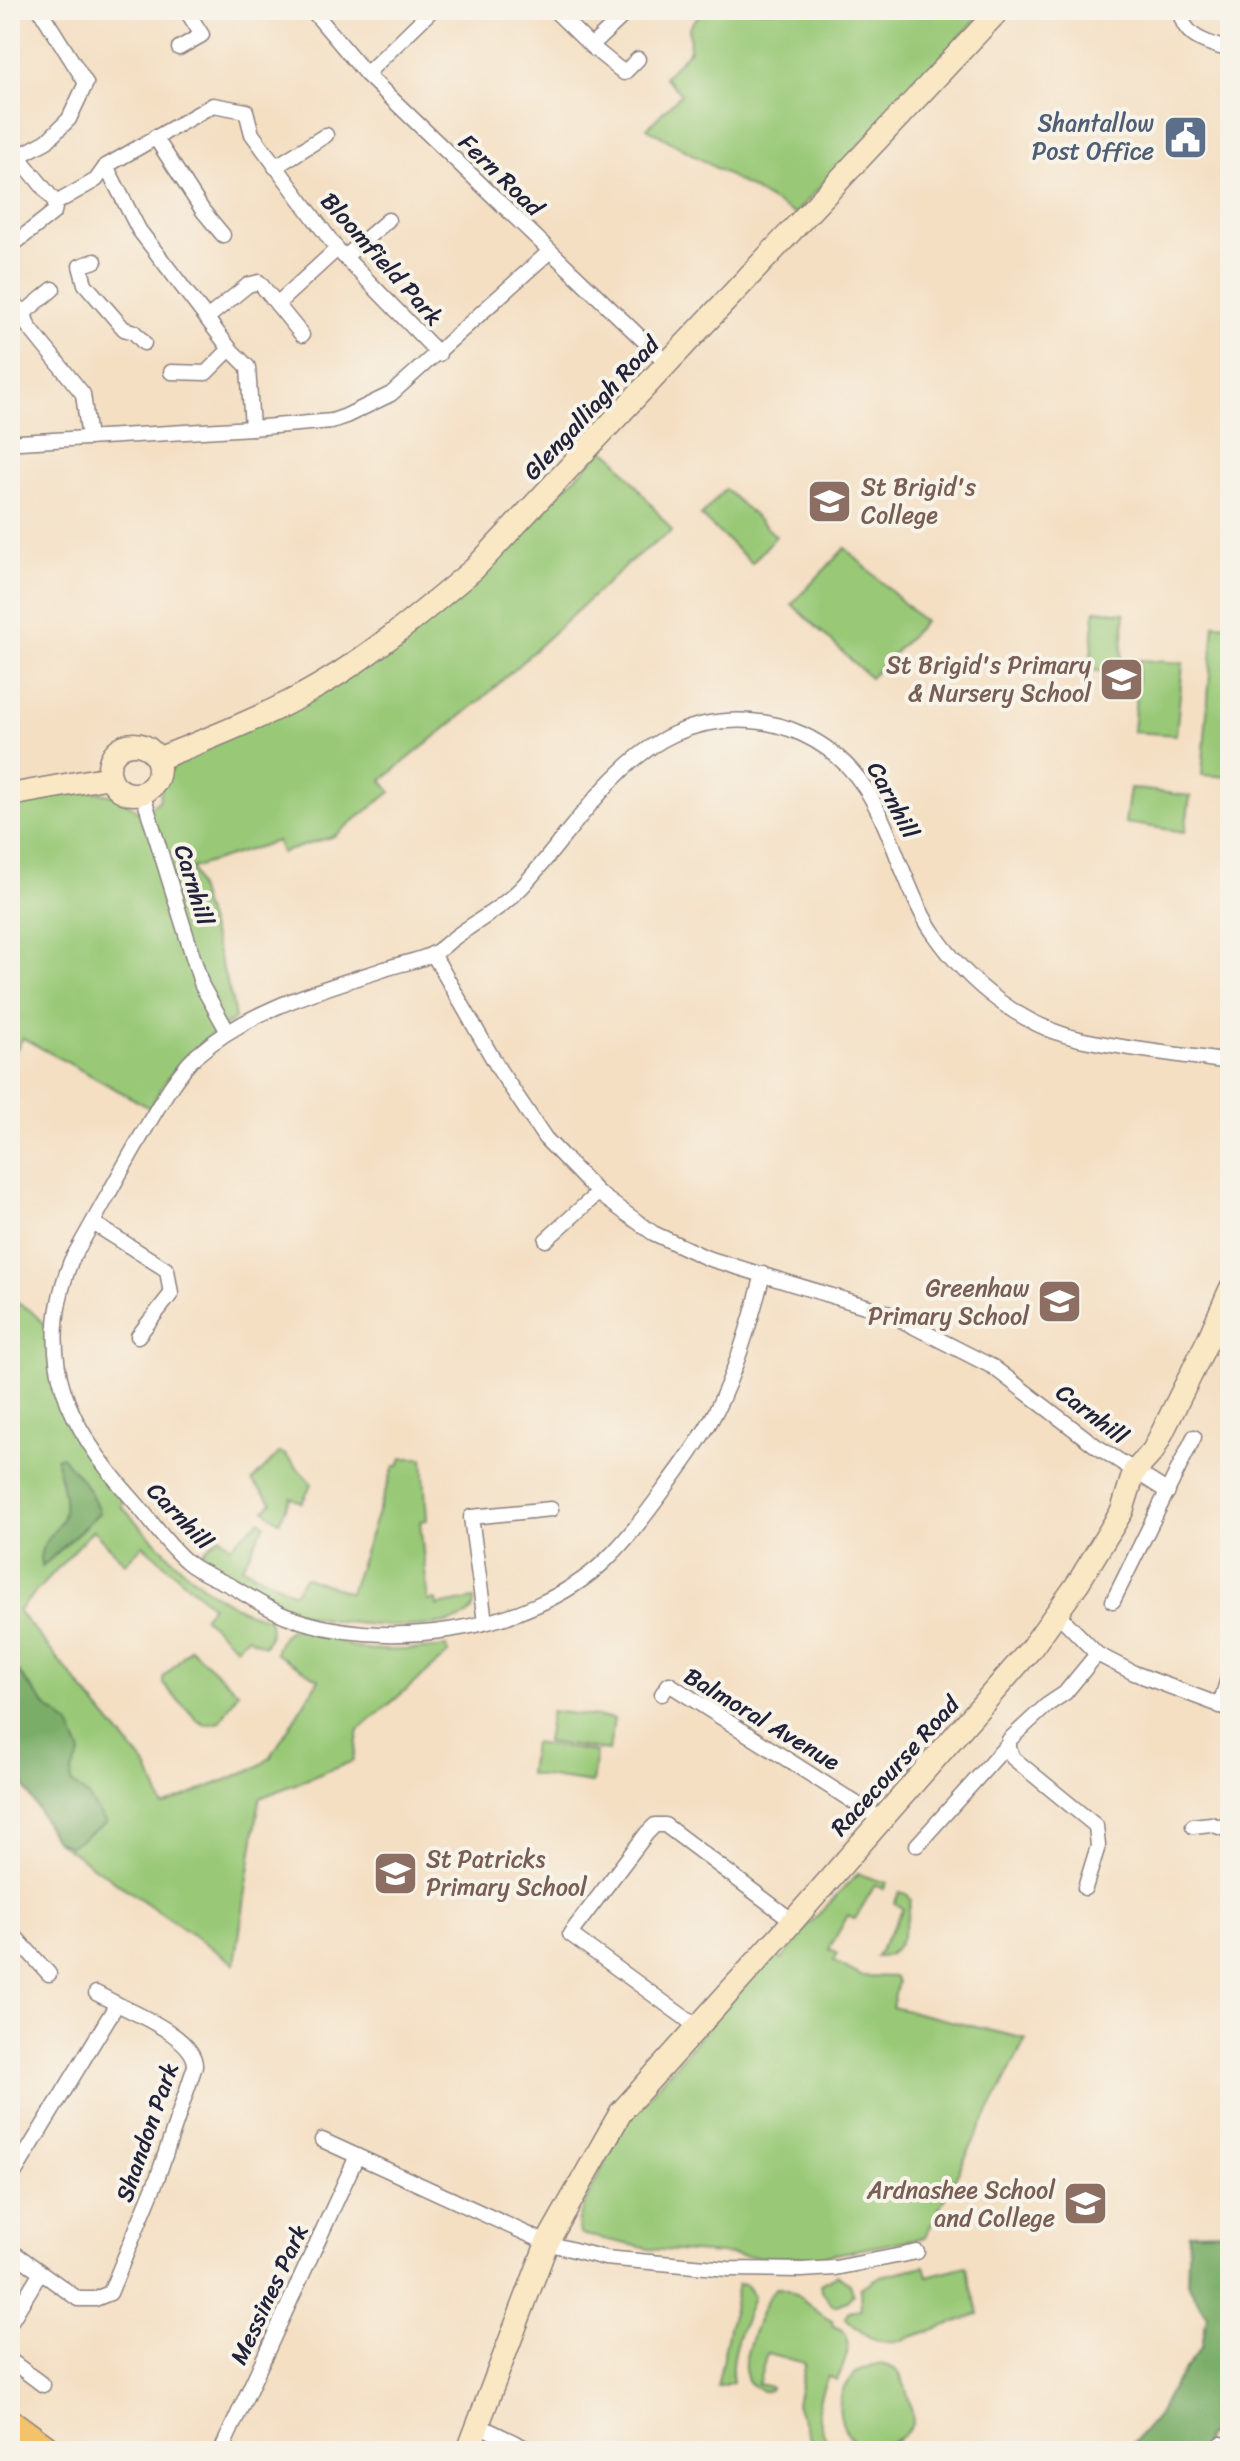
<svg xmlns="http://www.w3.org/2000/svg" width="1240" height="2461" font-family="Sriracha,sans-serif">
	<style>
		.green { fill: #99c977; stroke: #5e7659; stroke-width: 2 }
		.forest { fill: #7aad68; stroke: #4e6852; stroke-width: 2 }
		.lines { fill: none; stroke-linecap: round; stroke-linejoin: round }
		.street-casing { stroke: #8b807f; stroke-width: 17 }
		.secondary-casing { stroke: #8b807f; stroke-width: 25 }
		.highway-casing { stroke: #8b807f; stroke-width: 31 }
		.street { stroke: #fff; stroke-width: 14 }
		.secondary { stroke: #fae7c3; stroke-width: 22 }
		.highway { stroke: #f3c26a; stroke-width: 28 }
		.labels { text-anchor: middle; stroke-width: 8; stroke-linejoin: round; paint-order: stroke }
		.service-label { font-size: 24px; fill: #4e5e75; stroke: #f7f3e8; text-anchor: end }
		.street-label { font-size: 24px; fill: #22223b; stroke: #f7f3e8 }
		.education-label { font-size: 24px; fill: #785e54; stroke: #f7f3e8; text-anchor: end }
	</style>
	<rect width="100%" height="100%" fill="#f7f3e8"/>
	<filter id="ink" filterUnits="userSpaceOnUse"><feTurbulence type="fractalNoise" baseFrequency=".0125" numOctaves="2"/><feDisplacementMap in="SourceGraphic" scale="16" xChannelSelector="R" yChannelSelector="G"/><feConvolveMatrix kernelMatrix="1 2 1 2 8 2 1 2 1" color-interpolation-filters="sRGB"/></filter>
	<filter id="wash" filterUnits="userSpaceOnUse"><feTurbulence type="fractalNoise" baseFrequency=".006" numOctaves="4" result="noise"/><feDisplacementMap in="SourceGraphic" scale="32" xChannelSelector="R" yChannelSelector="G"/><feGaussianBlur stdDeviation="1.8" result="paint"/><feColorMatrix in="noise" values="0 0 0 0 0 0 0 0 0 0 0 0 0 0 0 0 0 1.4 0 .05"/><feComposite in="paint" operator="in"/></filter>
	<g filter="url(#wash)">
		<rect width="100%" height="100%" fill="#f4dfc3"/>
		<g class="green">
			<polygon points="703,10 985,10 795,214 647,128 681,94 664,77 690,50 689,28"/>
			<path d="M 603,450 L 613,456 L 672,531 L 634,558 L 483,698 L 382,780 L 391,792 L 334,836 L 281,853 L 277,841 L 192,868 L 232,1000 L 235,1019 C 200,1040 168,1071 150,1108 L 23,1038 L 10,1060 L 10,800 L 93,791 L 121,798 L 140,813 L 159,801 L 163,781 L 177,762 L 471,580 Z"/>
			<polygon points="725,489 776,536 752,563 701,516"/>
			<polygon points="845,548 924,622 870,678 792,604"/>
			<polygon points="1095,610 1125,613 1120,673 1090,670"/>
			<polygon points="1214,624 1230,625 1230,777 1202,775"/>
			<polygon points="1139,660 1183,663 1176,735 1133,732"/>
			<polygon points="1130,788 1190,796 1185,832 1125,823"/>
			<path d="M 10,1299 L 30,1310 L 46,1326 C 47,1393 79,1451 123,1500 L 121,1506 C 160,1546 211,1608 268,1618 C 274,1629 269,1637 264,1646 L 247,1637 L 236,1647 L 203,1617 L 212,1606 L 143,1545 L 125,1563 L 93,1530 L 18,1611 L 147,1767 L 163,1806 L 257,1767 L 270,1758 L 319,1679 L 275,1653 C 279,1643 282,1632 293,1629 C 310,1625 332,1639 347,1645 C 371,1654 420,1649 447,1647 L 448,1654 L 359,1730 L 353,1761 L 260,1798 L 235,1964 L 55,1840 L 10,1760 Z"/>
			<polygon points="279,1453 284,1454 312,1484 302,1503 291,1497 279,1522 265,1510 272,1502 252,1481"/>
			<path d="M 402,1458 L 423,1458 L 427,1520 L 420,1521 L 428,1601 L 436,1600 L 437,1606 L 474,1599 C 481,1643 331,1622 306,1615 C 267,1604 230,1582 199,1555 L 220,1536 L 230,1546 L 260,1520 L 265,1524 L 242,1567 L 294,1593 L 305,1577 L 350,1593 L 394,1466 L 399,1466 Z"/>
			<polygon points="190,1648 238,1692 220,1722 206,1725 198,1721 163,1684 163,1678"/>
			<polygon points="551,1711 614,1719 609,1751 546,1742"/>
			<polygon points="533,1743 596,1752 592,1783 529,1774"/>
			<polygon points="858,1874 887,1883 884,1889 875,1885 855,1919 848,1915 829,1949 838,1954 834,1961 861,1976 895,1977 898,1982 892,2007 1026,2039 925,2237 819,2257 762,2257 650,2249 580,2234 578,2223 587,2198 625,2124 772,1952 782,1960 807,1926"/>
			<path d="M 900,1892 L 907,1894 L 911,1900 C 907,1920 903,1959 876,1957 L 903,1909 L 894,1903 Z"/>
			<path d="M 925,2266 L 928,2276 L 966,2266 L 979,2314 L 896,2342 C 874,2344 860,2332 845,2317 L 849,2311 L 861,2309 L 860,2288 L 881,2276 Z"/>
			<polygon points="837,2275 850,2283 853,2294 847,2301 834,2306 821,2290 820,2284"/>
			<path d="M 738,2284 L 746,2285 L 753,2296 C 745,2324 727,2353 733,2382 L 717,2387 Z"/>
			<path d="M 776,2288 C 799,2288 813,2313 832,2321 L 833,2326 C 859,2333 845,2363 837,2380 L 828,2376 C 815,2405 814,2416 829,2445 L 837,2442 L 851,2451 L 815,2451 L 796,2404 L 805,2363 L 767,2353 L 758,2384 L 771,2387 L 770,2390 L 762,2392 L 749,2382 C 746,2376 744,2370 745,2362 C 748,2346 764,2297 776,2288 Z"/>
			<path d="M 879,2364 C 886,2365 893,2367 898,2372 C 905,2380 913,2412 913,2423 C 901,2445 879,2447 857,2444 C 826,2418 838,2369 879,2364 Z"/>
		</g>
		<g class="forest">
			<path d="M 62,1456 C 76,1475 93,1490 99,1513 L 42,1567 C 33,1547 58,1532 63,1516 C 68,1500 58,1474 56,1458 Z"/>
			<polygon points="10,1662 47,1707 69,1724 81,1753 72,1771 71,1782 88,1797 106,1823 70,1846 55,1840 10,1760"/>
			<polygon points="1230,2232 1230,2412 1204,2439 1208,2451 1126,2451 1158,2415 1173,2386 1202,2346 1207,2315 1187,2283 1189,2233"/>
		</g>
	</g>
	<g filter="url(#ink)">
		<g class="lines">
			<defs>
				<g id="street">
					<polyline points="312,10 366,74 667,363"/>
					<polyline points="554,10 591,46 629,10"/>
					<path d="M 1180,10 C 1183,38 1207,43 1230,50"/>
					<polyline points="591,46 624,73 638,59"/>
					<polyline points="179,48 202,35 186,10"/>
					<polyline points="366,74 432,10"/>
					<polyline points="155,137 203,211 223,235"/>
					<polyline points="18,156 56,203"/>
					<polyline points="10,161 47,141 69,119 86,83 40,10"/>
					<polyline points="106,166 139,230 230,349 248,367 252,428"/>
					<polyline points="275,167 326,135"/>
					<polyline points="10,247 54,212 56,203 96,180 106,166 213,105 246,111 252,134 337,249 439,354"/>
					<polyline points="345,257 388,220"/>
					<polyline points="95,261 80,266 85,284 124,329 134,332 144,343"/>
					<polyline points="53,289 24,313 28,326 83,394 89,438"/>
					<polyline points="10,299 24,313"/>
					<polyline points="277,304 337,249"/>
					<polyline points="207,318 248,285 259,282 302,335"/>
					<polyline points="171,372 206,373 230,349"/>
					<polyline points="20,442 252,428 332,421 346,416 391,394 549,252"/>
					<polyline points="142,792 202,986 228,1032"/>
					<polyline points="433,954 500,1071 545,1138 598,1193 653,1233 707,1258 885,1312 993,1367 1096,1446 1168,1492"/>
					<polyline points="93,1223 167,1270 171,1294 138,1336"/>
					<polyline points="546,1240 598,1193"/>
					<path d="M 763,1274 C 751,1321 737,1368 716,1411 C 701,1440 682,1465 663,1491 C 645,1516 627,1540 605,1561 C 529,1633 381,1653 286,1616 C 268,1609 250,1597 233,1587 C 218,1579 198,1572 186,1561 C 166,1544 151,1520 134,1501 C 68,1428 33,1359 71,1261 C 97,1216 121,1170 147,1126 C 161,1102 176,1075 196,1056 C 248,1010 320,990 385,969 C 401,963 422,961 436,952 C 443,948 448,942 454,938 C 478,920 502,908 522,887 C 567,838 613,761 674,734 C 714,716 763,716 802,734 C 862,762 879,809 901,866 C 911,889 920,915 935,935 C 970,985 1024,1028 1084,1040 C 1132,1050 1182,1055 1230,1062"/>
					<polyline points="1113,1601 1194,1437"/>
					<polyline points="1057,1613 1097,1654 1134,1673 1230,1709"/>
					<polyline points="485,1622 471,1517 551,1509"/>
					<polyline points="662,1694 669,1684 882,1820"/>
					<polyline points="1220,1706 1230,1671"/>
					<polyline points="1193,1826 1211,1824 1230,1831"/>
					<polyline points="917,1845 1008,1744"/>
					<polyline points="1085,1888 1098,1846 1096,1826 1013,1758 1009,1749 1009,1740 1047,1705 1065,1693 1097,1654"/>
					<polyline points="10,1931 49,1974"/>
					<polyline points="96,1993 117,2004"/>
					<polyline points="696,2026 570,1934 647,1833 655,1825 665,1825 793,1921"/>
					<polyline points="322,2140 357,2156"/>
					<path d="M 10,2180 L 117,2004 C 139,2015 196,2039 195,2066 L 157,2179 L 110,2293 L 95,2299 L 78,2299 L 10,2250"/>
					<polyline points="10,2323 40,2273"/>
					<polyline points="10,2360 43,2385"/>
					<polyline points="478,2425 532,2451"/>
					<polyline points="1221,2444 1228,2451"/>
					<polyline points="221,2451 357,2156 547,2243 605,2258 728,2269 801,2270 835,2268 917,2252"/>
				</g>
				<g id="secondary">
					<circle cx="134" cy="769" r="25"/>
					<path d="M 157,759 C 204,741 252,722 297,698 C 362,664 418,616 474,569 L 999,10"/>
					<polyline points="10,795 110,777"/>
					<polyline points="468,2451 547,2243 621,2112 793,1921 1030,1650 1078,1583 1122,1511 1134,1472 1153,1451 1209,1338 1230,1290"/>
				</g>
				<polyline id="highway" points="10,2423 48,2451"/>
			</defs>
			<use href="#street" class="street-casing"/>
			<use href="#secondary" class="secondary-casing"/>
			<use href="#highway" class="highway-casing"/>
			<use href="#street" class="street"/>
			<use href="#secondary" class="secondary"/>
			<use href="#highway" class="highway"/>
		</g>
	</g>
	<defs>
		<symbol id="civic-square" viewBox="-11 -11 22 22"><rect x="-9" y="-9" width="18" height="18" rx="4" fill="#5c6f8a" stroke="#f7f3e8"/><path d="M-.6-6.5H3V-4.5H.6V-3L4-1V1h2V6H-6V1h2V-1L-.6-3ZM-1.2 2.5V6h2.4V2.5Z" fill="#fff"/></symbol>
		<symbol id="school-square" viewBox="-11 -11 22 22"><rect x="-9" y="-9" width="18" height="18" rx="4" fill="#8d6e63" stroke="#f7f3e8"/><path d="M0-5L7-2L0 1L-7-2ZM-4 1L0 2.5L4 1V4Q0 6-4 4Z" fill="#fff"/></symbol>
	</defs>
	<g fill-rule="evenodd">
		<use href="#civic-square" x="1160" y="112" width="51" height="51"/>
		<use href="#school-square" x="804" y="476" width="51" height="51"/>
		<use href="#school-square" x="1096" y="654" width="51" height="51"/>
		<use href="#school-square" x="1034" y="1276" width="51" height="51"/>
		<use href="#school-square" x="370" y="1848" width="51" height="51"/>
		<use href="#school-square" x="1060" y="2178" width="51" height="51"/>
	</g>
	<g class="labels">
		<g class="service-label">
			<text x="1154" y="131">Shantallow<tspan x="1154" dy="28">Post Office</tspan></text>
		</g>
		<g class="street-label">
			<text transform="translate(501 175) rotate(44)" y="8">Fern Road</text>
			<text transform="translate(382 259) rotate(48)" y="8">Bloomfield Park</text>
			<text transform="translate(591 408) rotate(-47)" y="8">Glengalliagh Road</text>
			<text transform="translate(893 800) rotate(62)" y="8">Carnhill</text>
			<text transform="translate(194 885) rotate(73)" y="8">Carnhill</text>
			<text transform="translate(1092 1414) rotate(37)" y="8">Carnhill</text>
			<text transform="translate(180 1516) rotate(46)" y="8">Carnhill</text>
			<text transform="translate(762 1719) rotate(31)" y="8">Balmoral Avenue</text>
			<text transform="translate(895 1766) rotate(-48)" y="8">Racecourse Road</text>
			<text transform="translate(147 2132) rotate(-71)" y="8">Shandon Park</text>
			<text transform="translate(269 2294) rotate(-65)" y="8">Messines Park</text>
		</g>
		<g class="education-label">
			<text x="861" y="495" text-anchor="start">St Brigid's<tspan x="861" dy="28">College</tspan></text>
			<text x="1091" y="673">St Brigid's Primary<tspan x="1091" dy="28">&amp; Nursery School</tspan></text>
			<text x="1029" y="1296">Greenhaw<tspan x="1029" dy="28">Primary School</tspan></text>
			<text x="426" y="1867" text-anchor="start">St Patricks<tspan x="426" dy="28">Primary School</tspan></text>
			<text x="1055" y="2198">Ardnashee School<tspan x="1055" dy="28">and College</tspan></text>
		</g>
	</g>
	<rect width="1240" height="2461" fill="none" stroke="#f7f3e8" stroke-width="40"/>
</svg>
